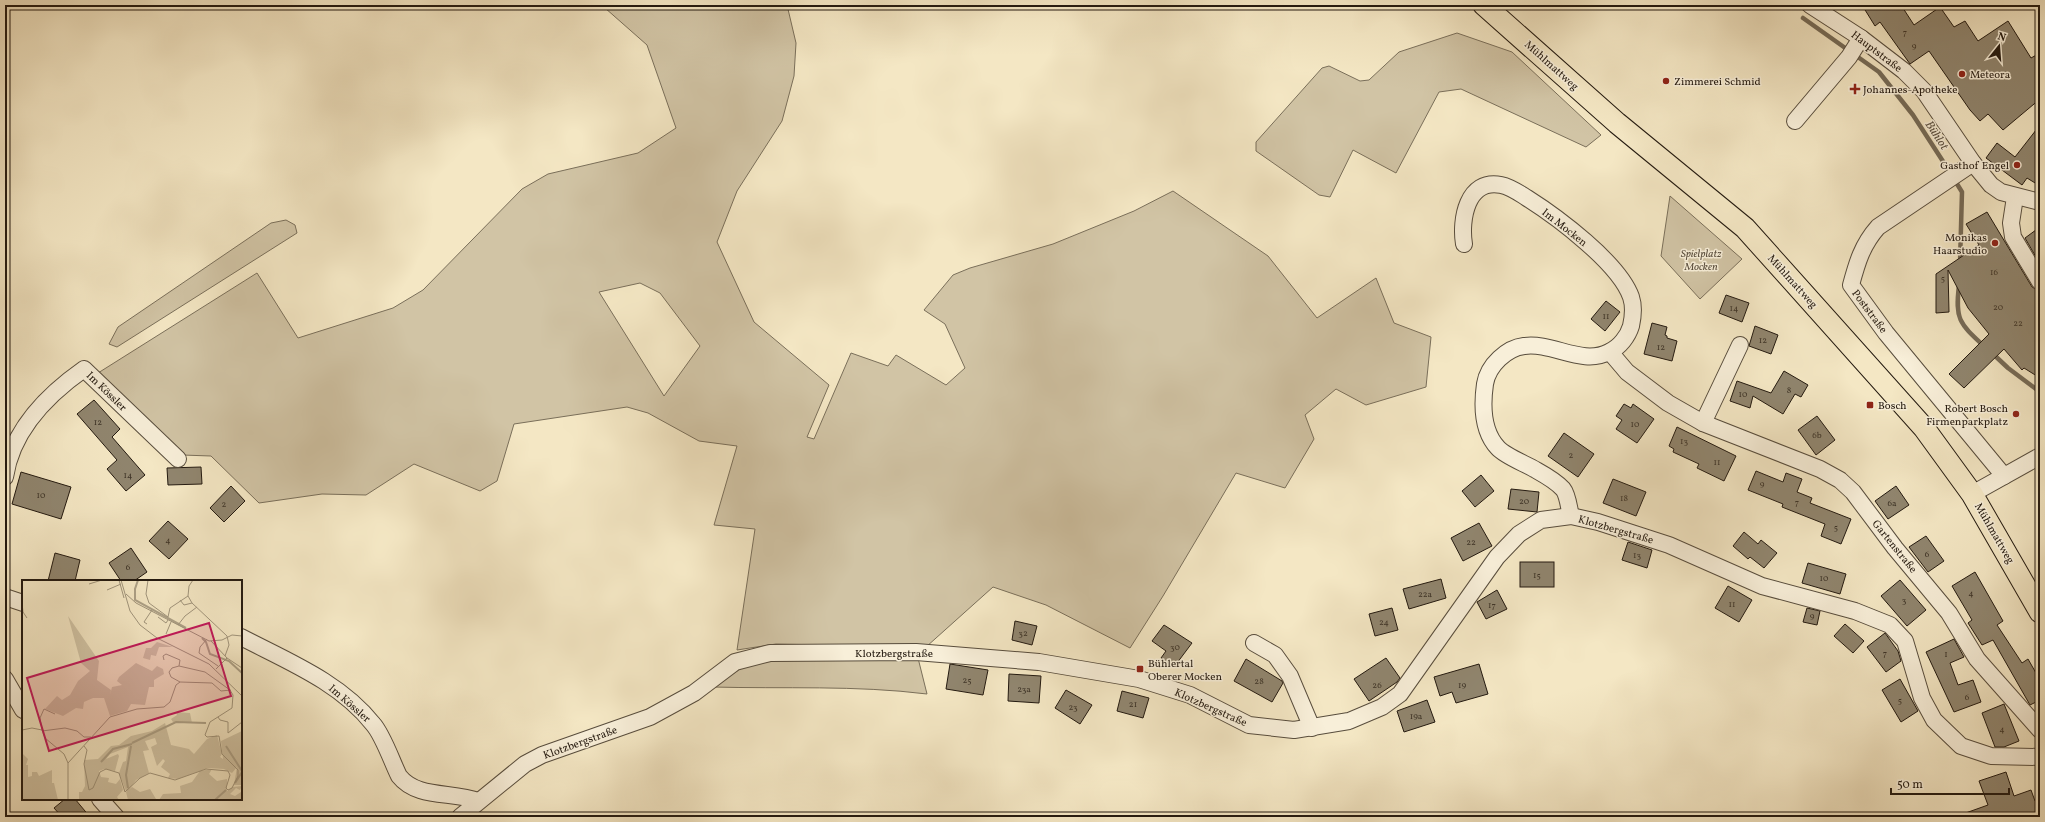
<svg xmlns="http://www.w3.org/2000/svg" width="2045" height="822" font-family="Vollkorn,serif">
	<style>
		.green { fill: #d1c4a5; stroke: #7a6f5a; fill-rule: evenodd }
		.lines { fill: none; stroke-linecap: round; stroke-linejoin: round }
		.stream { stroke: #766b57; stroke-width: 4.5 }
		.building { fill: #90856e; stroke: #241a10 }
		.minor-casing { stroke: #584d3d; stroke-width: 18 }
		.major-casing { stroke: #241a10; stroke-width: 23 }
		.minor { stroke: #f8efd9; stroke-width: 16 }
		.major { stroke: #f4e7c4; stroke-width: 21 }
		.poi-dot { fill: #8f2418; stroke: #f8efd9; stroke-width: 1.5 }
		.labels { text-anchor: middle; stroke-width: 3; stroke-linejoin: round; paint-order: stroke }
		.number-label { font-size: 9px; fill: #3f3528 }
		.street-label { font-size: 11px; fill: #241a10; stroke: #f8efd9 }
		.poi-label { font-size: 11px; fill: #241a10; stroke: #f8efd9; text-anchor: start }
		.park-label { font-size: 11px; font-style: italic; fill: #584d3d; stroke: #f8efd9 }
		.water-label { font-size: 12px; font-style: italic; fill: #5b5040; stroke: #f8efd9 }
		.inset-river { fill: none; stroke: #ada187; stroke-width: 2 }
		.inset-road { fill: none; stroke: #a1957c; stroke-width: 1 }
		.view { fill: #c2185b; fill-opacity: 0.15; stroke: #c2185b; stroke-width: 2 }
		.inset-edge { fill: none; stroke: #241a10; stroke-width: 2 }
	</style>
	<rect width="100%" height="100%" fill="#f4e7c4"/>
	<filter id="stains"><feTurbulence type="fractalNoise" baseFrequency=".005" numOctaves="4"/><feColorMatrix values="0 0 0 0 .2 0 0 0 0 .09 0 0 0 0 .02 0 0 0 .5 -.17"/></filter>
	<radialGradient id="worn" r=".72"><stop offset=".6" stop-color="#630" stop-opacity="0"/><stop offset="1" stop-color="#630" stop-opacity=".3"/></radialGradient>
	<g class="green">
		<path d="M 605,5 L 787,5 L 796,43 L 794,76 L 782,121 L 737,191 L 717,242 L 754,322 L 829,385 L 807,437 L 814,439 L 851,353 L 888,366 L 896,355 L 946,385 L 965,368 L 945,324 L 924,310 L 953,275 L 970,268 L 1053,244 L 1134,211 L 1173,191 L 1268,256 L 1317,318 L 1376,278 L 1394,323 L 1431,337 L 1426,387 L 1366,405 L 1336,389 L 1305,415 L 1314,439 L 1285,488 L 1236,473 L 1163,596 L 1130,648 L 1046,605 L 993,587 L 926,647 L 776,644 L 737,650 L 755,529 L 714,525 L 737,446 L 699,441 L 648,413 L 627,407 L 514,424 L 497,481 L 480,491 L 414,464 L 366,495 L 322,494 L 259,503 L 211,456 L 182,455 L 98,373 L 257,273 L 298,338 L 393,308 L 423,290 L 522,189 L 548,174 L 638,153 L 676,128 L 647,45 L 605,8 ZM 640,283 L 660,293 L 700,346 L 664,396 L 599,292 Z"/>
		<polygon points="1457,33 1512,52 1601,135 1586,147 1461,89 1439,92 1396,173 1353,150 1330,197 1319,195 1256,151 1256,142 1322,68 1329,66 1360,81 1369,80 1399,52"/>
		<polygon points="1670,196 1742,259 1700,299 1661,256"/>
		<polygon points="286,220 295,225 297,233 117,347 109,344 118,327 271,223"/>
		<path d="M 918,658 L 927,694 C 855,685 784,689 712,687 L 745,666 L 770,661 Z"/>
	</g>
	<g class="lines">
		<g class="stream">
			<polyline points="1803,18 1879,72 1913,115 1946,166 1962,192 1960,263"/>
			<path d="M 1959,285 C 1955,320 1959,323 1985,347"/>
			<polyline points="1992,353 2008,368 2040,392"/>
		</g>
	</g>
	<g class="building">
		<polygon points="1862,5 1901,5 1914,25 1940,7 1954,27 1965,21 1978,41 2008,21 2031,58 2040,53 2040,99 2003,130 1988,114 1980,121 1970,110 1929,51 1910,64 1880,22 1875,26"/>
		<polygon points="2040,125 2040,186 2027,178 2022,185 1986,158 1997,143 2015,157"/>
		<polygon points="1987,212 2032,287 2040,291 2040,378 2024,368 2022,370 2004,349 1964,388 1949,374 1989,334 1968,308 1948,270 1949,312 1936,313 1936,274 1979,245 1966,224"/>
		<polygon points="2040,227 2040,264 2025,238"/>
		<polygon points="1726,295 1749,303 1742,322 1719,313"/>
		<polygon points="1606,301 1620,312 1605,331 1591,319"/>
		<polygon points="1652,323 1667,327 1665,335 1667,336 1667,338 1677,341 1672,361 1644,354"/>
		<polygon points="1755,326 1778,335 1771,354 1749,346"/>
		<polygon points="1784,371 1808,385 1801,397 1795,394 1783,414 1753,396 1750,408 1730,401 1737,381 1771,393"/>
		<polygon points="94,400 120,429 112,437 145,475 126,491 107,469 117,460 77,414"/>
		<polygon points="1624,404 1631,408 1633,404 1654,419 1637,443 1616,429 1622,420 1616,416"/>
		<polygon points="1817,416 1835,440 1816,455 1798,430"/>
		<polygon points="1677,427 1736,456 1724,481 1697,468 1699,464 1673,452 1674,449 1669,446"/>
		<polygon points="1564,433 1594,454 1578,477 1548,456"/>
		<polygon points="201,467 202,484 168,485 167,468"/>
		<polygon points="1756,471 1783,482 1786,473 1802,479 1797,492 1812,498 1810,503 1851,519 1841,544 1821,536 1825,524 1782,507 1783,504 1748,490"/>
		<polygon points="21,472 71,487 61,519 12,504"/>
		<polygon points="1481,475 1494,491 1475,507 1462,491"/>
		<polygon points="1613,479 1646,492 1636,516 1603,503"/>
		<polygon points="231,486 245,501 224,522 210,508"/>
		<polygon points="1896,486 1909,505 1888,519 1875,501"/>
		<polygon points="1511,489 1539,492 1537,512 1508,509"/>
		<polygon points="168,521 188,539 169,559 149,541"/>
		<polygon points="1479,523 1492,546 1463,561 1451,538"/>
		<polygon points="1744,532 1758,544 1761,540 1777,553 1764,568 1750,557 1748,559 1733,546"/>
		<polygon points="1926,536 1944,561 1928,572 1909,547"/>
		<polygon points="1628,542 1652,550 1647,568 1622,560"/>
		<polygon points="131,548 147,572 134,581 121,581 109,563"/>
		<polygon points="55,553 80,560 75,581 48,581"/>
		<rect x="1520" y="562" width="34" height="25"/>
		<polygon points="1808,563 1846,574 1840,594 1802,583"/>
		<polygon points="1975,572 2003,621 1997,625 2022,663 2028,659 2040,680 2040,700 2030,705 1993,640 1982,645 1968,623 1972,620 1952,586"/>
		<polygon points="1441,579 1446,598 1409,609 1403,589"/>
		<polygon points="1900,580 1926,610 1907,626 1881,596"/>
		<polygon points="1728,586 1752,600 1739,622 1715,608"/>
		<polygon points="1497,590 1507,609 1486,619 1477,602"/>
		<polygon points="1392,608 1398,630 1375,636 1369,614"/>
		<polygon points="1807,608 1820,611 1817,625 1803,622"/>
		<polygon points="1015,621 1037,626 1032,645 1012,640"/>
		<polygon points="1845,624 1864,641 1853,653 1834,636"/>
		<polygon points="1164,625 1192,643 1174,667 1161,658 1166,651 1152,641"/>
		<polygon points="1885,633 1898,651 1901,661 1886,672 1867,647"/>
		<polygon points="1954,639 1964,657 1950,663 1958,685 1973,680 1981,702 1954,712 1926,652"/>
		<polygon points="1386,658 1400,678 1397,682 1369,701 1354,679"/>
		<polygon points="1246,659 1282,681 1283,683 1272,702 1234,681"/>
		<polygon points="950,664 988,670 983,695 946,689"/>
		<polygon points="1479,664 1488,694 1456,703 1452,692 1440,696 1434,677"/>
		<polygon points="1009,674 1041,676 1039,703 1008,701"/>
		<polygon points="1900,679 1918,711 1901,722 1882,690"/>
		<polygon points="1066,690 1092,705 1080,724 1055,708"/>
		<polygon points="1122,691 1149,698 1143,718 1117,711"/>
		<polygon points="1427,700 1435,722 1404,732 1397,711"/>
		<polygon points="2004,704 2019,741 2004,747 1995,747 1982,713"/>
		<polygon points="2006,772 2014,796 2031,790 2035,801 2040,799 2040,817 1960,817 1960,815 1988,805 1979,781"/>
		<polygon points="65,799 75,799 90,817 62,817 54,808"/>
	</g>
	<g class="lines">
		<defs>
			<g id="minor">
				<polyline points="1810,5 1861,38 1904,71 1924,91 1973,163 1991,185 2001,192 2040,202"/>
				<polyline points="1795,121 1849,57 1861,38"/>
				<path d="M 1973,163 L 1878,227 C 1862,245 1857,263 1851,285 L 1886,333 L 2004,476"/>
				<polyline points="2015,197 2011,223 2013,237 2040,282"/>
				<path d="M 1464,244 C 1460,220 1467,178 1501,185 C 1511,187 1519,193 1527,198 C 1557,217 1619,263 1631,297 C 1634,306 1633,317 1631,326 C 1628,336 1620,347 1609,352 C 1582,366 1553,342 1524,346 C 1507,348 1488,365 1485,384 C 1482,405 1482,431 1498,448 C 1505,456 1526,464 1536,470 C 1545,475 1556,481 1563,489 C 1568,495 1569,509 1571,516"/>
				<polyline points="1610,352 1627,372 1668,403 1703,423 1820,469 1840,480 1853,492 1895,548 1949,613 1977,659 2040,730"/>
				<polyline points="1703,423 1740,345"/>
				<path d="M 5,477 C 12,430 47,395 84,369 L 178,459"/>
				<polyline points="1972,494 2040,456"/>
				<polyline points="5,597 23,603"/>
				<path d="M 241,637 C 287,661 340,682 373,724 C 383,735 392,762 399,776 C 417,799 452,791 478,801"/>
				<polyline points="1254,643 1275,655 1290,676 1312,728"/>
				<polyline points="5,679 23,710"/>
				<polyline points="100,799 116,817"/>
				<polyline points="460,817 525,764 542,755 650,717 694,693 735,662 770,653 916,652 1039,662 1139,679 1190,695 1249,725 1294,730 1349,721 1382,707 1400,694 1497,557 1519,534 1541,520 1571,516 1598,522 1669,545 1762,586 1855,611 1890,625 1905,641 1922,698 1934,720 1961,746 1991,756 2040,757"/>
			</g>
			<polyline id="major" points="1484,5 1617,123 1745,228 1924,428 1972,494 2040,612"/>
		</defs>
		<use href="#minor" class="minor-casing"/>
		<use href="#major" class="major-casing"/>
		<use href="#minor" class="minor"/>
		<use href="#major" class="major"/>
	</g>
	<g class="poi-dot">
		<circle cx="1962" cy="74" r="4"/>
		<circle cx="1666" cy="81" r="4"/>
		<path d="M1853 83h4v4h4v4h-4v4h-4v-4h-4v-4h4z"/>
		<circle cx="2017" cy="165" r="4"/>
		<circle cx="1995" cy="243" r="4"/>
		<rect x="1866" y="401" width="8" height="8" rx="2"/>
		<circle cx="2016" cy="414" r="4"/>
		<rect x="1136" y="665" width="8" height="8" rx="2"/>
	</g>
	<g class="labels">
		<g class="number-label">
			<text x="1905" y="35">7</text>
			<text x="1914" y="49">9</text>
			<text x="1994" y="275">16</text>
			<text x="1943" y="281">5</text>
			<text x="1998" y="310">20</text>
			<text x="1734" y="311">14</text>
			<text x="1606" y="319">11</text>
			<text x="2018" y="326">22</text>
			<text x="1763" y="343">12</text>
			<text x="1661" y="350">12</text>
			<text x="1789" y="393">8</text>
			<text x="1743" y="397">10</text>
			<text x="98" y="425">12</text>
			<text x="1635" y="427">10</text>
			<text x="1817" y="438">6b</text>
			<text x="1684" y="444">13</text>
			<text x="1571" y="458">2</text>
			<text x="1717" y="465">11</text>
			<text x="128" y="478">14</text>
			<text x="1762" y="487">9</text>
			<text x="41" y="498">10</text>
			<text x="1624" y="501">18</text>
			<text x="1524" y="504">20</text>
			<text x="1797" y="505">7</text>
			<text x="1892" y="506">6a</text>
			<text x="224" y="507">2</text>
			<text x="1836" y="530">5</text>
			<text x="168" y="543">4</text>
			<text x="1471" y="545">22</text>
			<text x="1927" y="557">6</text>
			<text x="1637" y="558">13</text>
			<text x="128" y="570">6</text>
			<text x="1537" y="578">15</text>
			<text x="1824" y="581">10</text>
			<text x="1971" y="596">4</text>
			<text x="1425" y="597">22a</text>
			<text x="1904" y="603">3</text>
			<text x="1732" y="607">11</text>
			<text x="1492" y="608">17</text>
			<text x="1812" y="619">9</text>
			<text x="1384" y="625">24</text>
			<text x="1023" y="636">32</text>
			<text x="1175" y="650">30</text>
			<text x="1885" y="656">7</text>
			<text x="1946" y="657">1</text>
			<text x="967" y="683">25</text>
			<text x="1259" y="684">28</text>
			<text x="1377" y="688">26</text>
			<text x="1462" y="688">19</text>
			<text x="1024" y="692">23a</text>
			<text x="1967" y="700">6</text>
			<text x="1900" y="703">5</text>
			<text x="1133" y="707">21</text>
			<text x="1073" y="710">23</text>
			<text x="1416" y="719">19a</text>
			<text x="2002" y="732">4</text>
		</g>
		<g class="street-label">
			<text transform="translate(1877 51) rotate(37)" y="4">Hauptstraße</text>
			<text transform="translate(1552 65) rotate(42)" y="4">Mühlmattweg</text>
			<text transform="translate(1565 227) rotate(38)" y="4">Im Mocken</text>
			<text transform="translate(1793 281) rotate(48)" y="4">Mühlmattweg</text>
			<text transform="translate(1870 311) rotate(53)" y="4">Poststraße</text>
			<text transform="translate(107 391) rotate(44)" y="4">Im Kössler</text>
			<text transform="translate(1616 529) rotate(16)" y="4">Klotzbergstraße</text>
			<text transform="translate(1995 533) rotate(60)" y="4">Mühlmattweg</text>
			<text transform="translate(1895 546) rotate(51)" y="4">Gartenstraße</text>
			<text x="894" y="657">Klotzbergstraße</text>
			<text transform="translate(350 703) rotate(41)" y="4">Im Kössler</text>
			<text transform="translate(1211 707) rotate(24)" y="4">Klotzbergstraße</text>
			<text transform="translate(580 742) rotate(-20)" y="4">Klotzbergstraße</text>
		</g>
		<g class="poi-label">
			<text x="1970" y="78">Meteora</text>
			<text x="1674" y="85">Zimmerei Schmid</text>
			<text x="1863" y="93">Johannes-Apotheke</text>
			<text x="2009" y="169" text-anchor="end">Gasthof Engel</text>
			<text x="1987" y="241" text-anchor="end">Monikas<tspan x="1987" dy="13">Haarstudio</tspan></text>
			<text x="1878" y="409">Bosch</text>
			<text x="2008" y="412" text-anchor="end">Robert Bosch<tspan x="2008" dy="13">Firmenparkplatz</tspan></text>
			<text x="1148" y="667">Bühlertal<tspan x="1148" dy="13">Oberer Mocken</tspan></text>
		</g>
		<g class="park-label">
			<text x="1701" y="257">Spielplatz<tspan x="1701" dy="13">Mocken</tspan></text>
		</g>
		<g class="water-label">
			<text transform="translate(1937 135) rotate(57)" y="4">Bühlot</text>
		</g>
	</g>
	<g transform="translate(22 580)">
		<rect width="220" height="220" fill="#f4e7c4"/>
		<path d="M 46,36 L 77,81 L 75,100 L 89,110 L 88,115 L 90,107 L 100,105 L 95,101 L 97,97 L 114,83 L 130,91 L 135,86 L 141,89 L 142,94 L 132,100 L 132,107 L 127,107 L 123,125 L 109,124 L 105,131 L 88,136 L 82,118 L 71,118 L 62,122 L 61,129 L 54,128 L 41,136 L 23,129 L 35,116 L 40,120 L 48,115 L 56,101 L 68,91 L 59,83 ZM 135,62 L 151,67 L 137,67 L 134,76 L 129,75 L 128,80 L 121,78 L 124,68 L 129,68 ZM 154,132 L 168,133 L 170,143 L 151,142 L 149,139 L 155,135 ZM 143,143 L 149,165 L 167,169 L 172,174 L 185,159 L 195,155 L 200,174 L 198,177 L 201,179 L 199,161 L 220,151 L 220,205 L 212,205 L 215,187 L 210,193 L 202,189 L 186,188 L 156,199 L 146,198 L 148,194 L 139,187 L 143,181 L 141,179 L 135,186 L 129,167 L 135,164 L 133,158 L 123,161 L 127,170 L 121,171 L 127,193 L 114,200 L 106,211 L 104,211 L 97,193 L 101,182 L 104,181 L 106,167 L 88,174 L 84,179 L 96,174 L 97,176 L 93,191 L 82,189 L 77,191 L 79,197 L 87,198 L 86,202 L 94,204 L 98,199 L 101,210 L 95,217 L 97,220 L 57,220 L 57,212 L 60,212 L 63,206 L 62,180 L 76,179 L 89,166 L 97,165 L 109,156 L 130,151 ZM 0,173 L 6,179 L 4,185 L 6,185 L 6,197 L 10,196 L 10,192 L 15,192 L 17,196 L 30,190 L 30,203 L 32,203 L 36,220 L 0,220 ZM 190,189 L 187,194 L 195,201 L 205,199 L 205,211 L 211,207 L 220,206 L 218,210 L 214,208 L 208,214 L 213,216 L 219,212 L 220,220 L 137,220 L 141,214 L 159,213 L 158,206 L 170,202 L 178,191 ZM 110,207 L 118,212 L 128,209 L 134,219 L 106,220 L 104,212 Z" fill="#d1c4a5"/>
		<path class="inset-river" d="M 116,0 L 113,9 L 113,20 L 164,48M 180,58 L 184,62 L 188,74 L 207,81 L 220,93M 110,163 L 154,142 L 184,143M 204,166 L 220,191M 79,182 L 91,169 L 110,164M 213,203 L 220,192M 106,208 L 104,195 L 109,166M 193,220 L 204,210"/>
		<path class="inset-road" d="M 97,0 L 102,18M 99,0 L 108,31 L 118,45 L 135,58 L 187,84 L 220,116M 126,0 L 124,14 L 127,23 L 146,37M 171,0 L 167,6 L 166,16 L 170,23 L 205,56 L 207,65 L 203,76M 67,4 L 80,0M 85,10 L 99,4M 104,14 L 114,23 L 187,61 L 200,60 L 210,55 L 220,56M 158,20 L 162,25 L 170,23M 0,23 L 1,32 L 5,38M 136,37 L 144,43 L 146,40M 146,37 L 148,28 L 166,16M 125,44 L 122,42 L 130,30M 156,45 L 163,36 L 175,27M 144,54 L 149,42M 185,59 L 178,67 L 177,73 L 196,86M 189,61 L 205,78 L 220,88M 142,80 L 141,76 L 144,74 L 158,80 L 157,86 L 150,88 L 147,92 L 149,97 L 158,102M 194,89 L 205,78M 196,137 L 198,140 L 206,142 L 206,153 L 220,142M 0,150 L 10,148 L 20,150 L 23,158 L 42,174 L 46,183 L 46,220M 20,150 L 18,138 L 22,129 L 33,134M 20,151 L 43,148 L 55,151 L 62,157 L 69,157M 62,166 L 65,170 L 62,184 L 67,210 L 71,208 L 78,192 L 84,189 L 97,193 L 103,212 L 118,198 L 128,193 L 153,200 L 184,189 L 206,191 L 208,195 L 204,208 L 206,210 L 210,208 L 216,196 L 216,190 L 200,174 L 197,156 L 185,157 L 183,155 L 188,142 L 210,128 L 211,115 L 208,110 L 183,92 L 157,86M 46,183 L 88,137 L 115,129 L 142,127 L 148,122 L 154,105 L 158,102 L 190,103 L 199,111 L 209,110"/>
		<path class="view" d="M 187,43 L 209,116 L 27,171 L 5,98 Z"/>
		<rect width="220" height="220" class="inset-edge"/>
	</g>
	<rect width="2045" height="822" fill="none" stroke="#f4e7c4" stroke-width="20"/>
	<rect x="6" y="6" width="2033" height="810" fill="none" stroke="#241a10" stroke-width="2"/>
	<rect x="10" y="10" width="2025" height="802" fill="none" stroke="#241a10"/>
	<g transform="translate(1999 46) rotate(17)" stroke="#f8efd9" stroke-width="3" paint-order="stroke">
	<path d="M0-3L7 15L0 10L-7 15Z" fill="#241a10"/>
	<text y="-6" font-size="11" font-weight="bold" text-anchor="middle" fill="#241a10">N</text>
	</g>
	<path d="M1891 788v6h118v-6" fill="none" stroke="#241a10" stroke-width="2"/>
	<text x="1897" y="788" font-size="12" fill="#241a10" stroke="#f8efd9" stroke-width="3" paint-order="stroke">50 m</text>
	<rect width="100%" height="100%" filter="url(#stains)"/>
	<rect width="100%" height="100%" fill="url(#worn)"/>
</svg>
